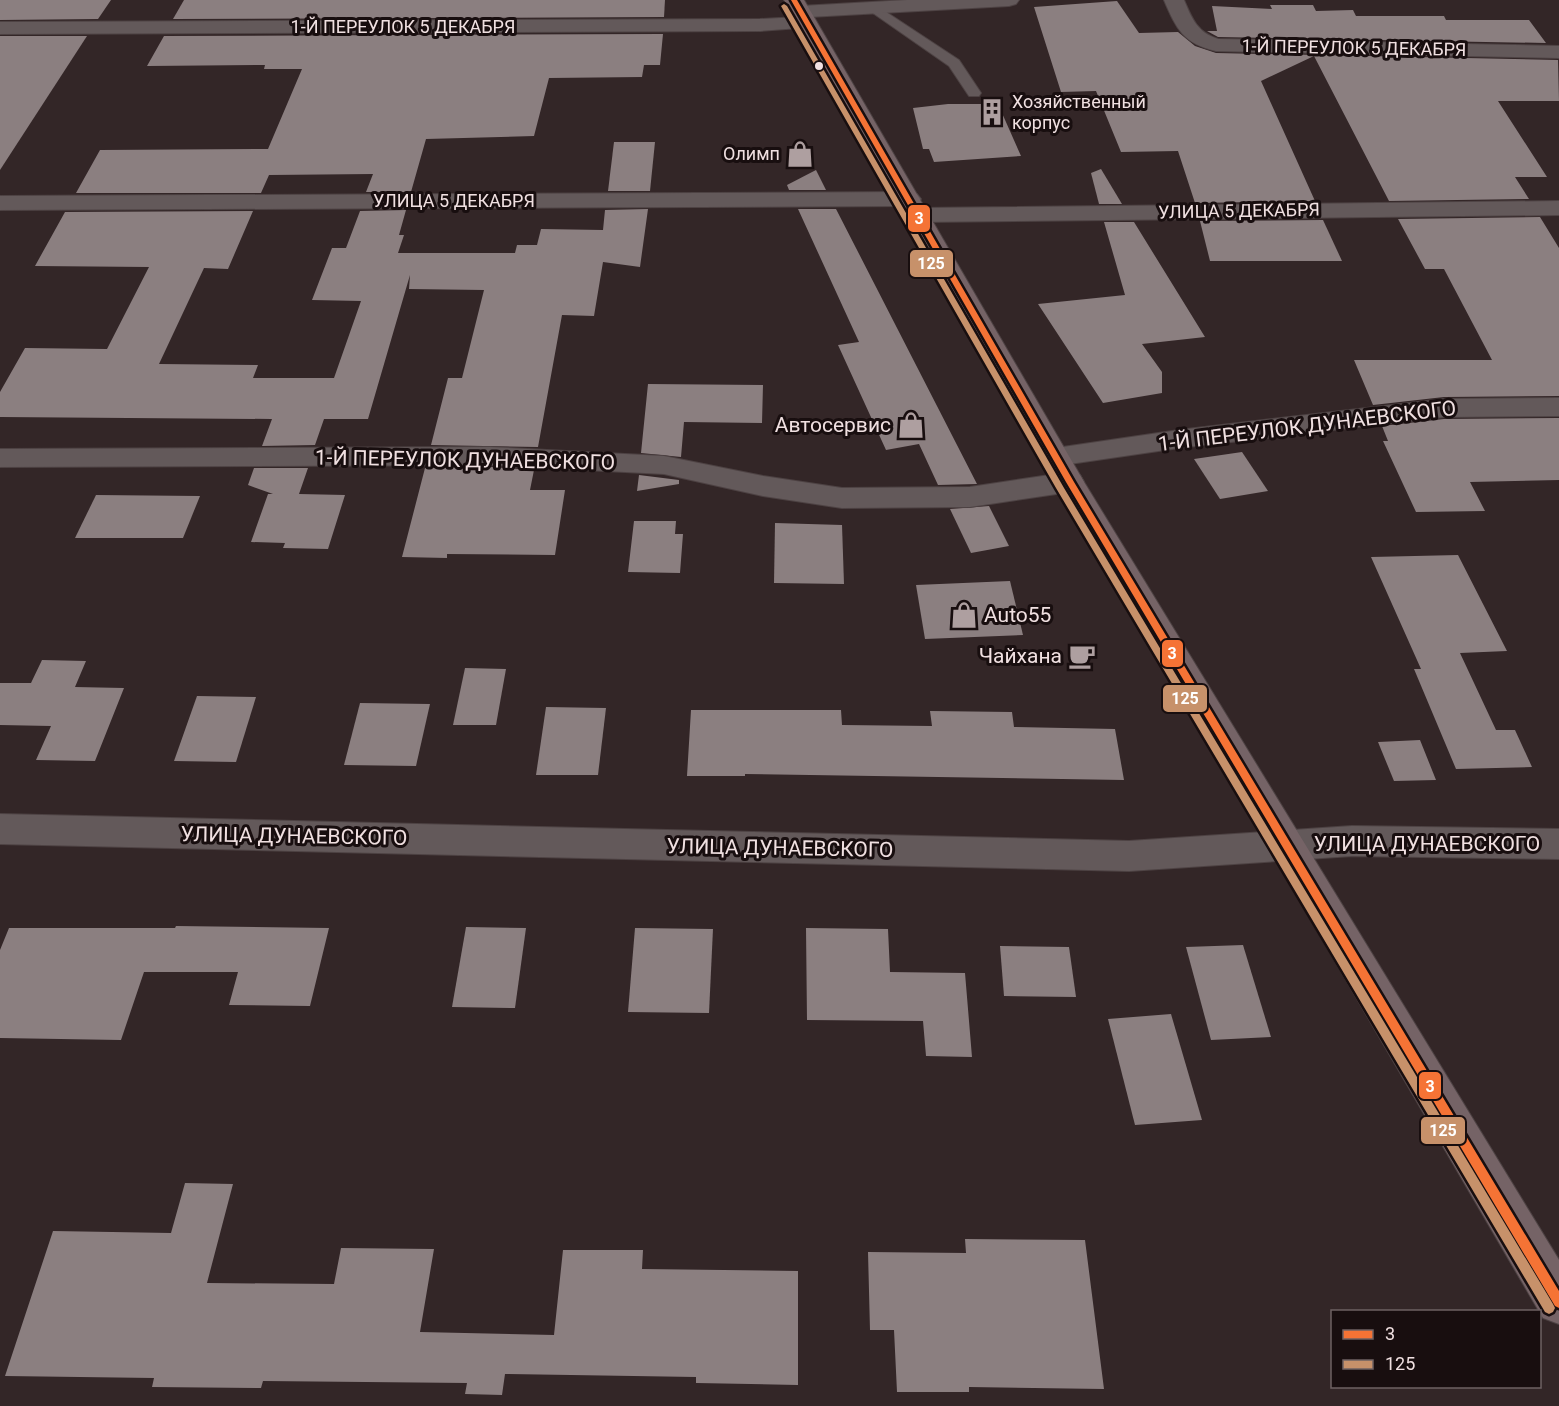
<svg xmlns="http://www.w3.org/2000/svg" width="1559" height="1406" font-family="Roboto,sans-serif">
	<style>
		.building { fill: #8b7f80 }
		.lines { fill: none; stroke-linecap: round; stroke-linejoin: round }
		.lane-casing { stroke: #4d4243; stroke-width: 2 }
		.street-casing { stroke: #4d4243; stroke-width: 2 }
		.primary-casing { stroke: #4d4243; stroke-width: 2 }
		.lane { fill: #63595a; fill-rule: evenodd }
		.street { fill: #63595a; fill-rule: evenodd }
		.primary { fill: #756366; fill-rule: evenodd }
		.bus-1-casing { stroke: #180e0f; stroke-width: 5 }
		.bus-2-casing { stroke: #180e0f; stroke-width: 5 }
		.bus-1 { fill: #f57335; fill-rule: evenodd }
		.bus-2 { fill: #c7916a; fill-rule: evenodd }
		.bus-dot { fill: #f0e0e1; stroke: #180e0f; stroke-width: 2 }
		.labels { text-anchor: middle; stroke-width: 6; stroke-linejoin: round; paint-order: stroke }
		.far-street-label { font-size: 18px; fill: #f0e0e1; stroke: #180e0f }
		.far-poi-label { font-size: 18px; fill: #f0e0e1; stroke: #180e0f; text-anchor: start }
		.poi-label { font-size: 21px; fill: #f0e0e1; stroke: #180e0f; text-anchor: end }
		.street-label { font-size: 21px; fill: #f0e0e1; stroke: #180e0f }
		.line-badge { stroke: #180e0f; stroke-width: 2 }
		.badge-label { font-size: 16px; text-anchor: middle; font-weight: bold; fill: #fff }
	</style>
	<rect width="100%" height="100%" fill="#332627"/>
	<g class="building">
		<polygon points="0,0 111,0 98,19 0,20"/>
		<polygon points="184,0 665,0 664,17 173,19"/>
		<polygon points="1117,1 1139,33 1178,32 1195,46 1216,53 1558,60 1559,101 1498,101 1547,177 1515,177 1529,199 1389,201 1314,56 1261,81 1315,201 1195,203 1178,151 1121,152 1096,91 1061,92 1034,7"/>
		<polygon points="1270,5 1313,5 1316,11 1353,10 1356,16 1444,16 1446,20 1529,20 1546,43 1218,37 1207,31 1217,31 1212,6 1272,9"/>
		<polygon points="663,34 660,65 644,65 642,77 549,78 534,136 426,139 411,192 366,192 373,174 269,175 261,193 76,193 100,150 268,149 302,69 264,69 265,65 147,66 164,36"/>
		<polygon points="0,36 87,36 0,170"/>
		<polygon points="948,104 998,104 1021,156 934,162 929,149 923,149 913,108"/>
		<polygon points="614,142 655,142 650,191 608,191"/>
		<polygon points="1101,169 1122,204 1099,204 1091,173"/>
		<polygon points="816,170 826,190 789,190 787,185"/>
		<polygon points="648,209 640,267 603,262 594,316 562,315 538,447 431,445 448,378 462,378 484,290 409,289 410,275 368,419 324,419 315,445 262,446 272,419 0,417 0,392 25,348 107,349 149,267 35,266 65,212 253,211 228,269 204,268 159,364 258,365 253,378 334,378 361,301 312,300 332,248 346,248 360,211 406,210 399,235 404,235 398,253 515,253 517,245 537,245 541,229 603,230 605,210"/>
		<polygon points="798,209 836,209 977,484 938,485 919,444 886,450 838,345 859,342"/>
		<polygon points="1540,217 1559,248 1559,396 1444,397 1373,405 1354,360 1492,360 1444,269 1425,269 1398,219"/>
		<polygon points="1323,220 1342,261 1210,261 1200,221"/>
		<polygon points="1104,222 1134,222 1205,337 1142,344 1162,372 1162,393 1103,403 1038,304 1125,295"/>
		<polygon points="648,384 763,385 762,423 684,422 681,457 641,453"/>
		<polygon points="1559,418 1559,480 1470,482 1485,511 1416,512 1383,441 1388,441 1382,426 1444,419"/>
		<polygon points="1242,452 1268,491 1220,499 1194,459"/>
		<polygon points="490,467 534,470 530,490 565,490 555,555 447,554 447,558 402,557 425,468"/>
		<polygon points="254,468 308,468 299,494 345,495 328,549 283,548 285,543 251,542 268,494 273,494 248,485"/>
		<polygon points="639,475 679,480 679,484 637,491"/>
		<polygon points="96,495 200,496 183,538 75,538"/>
		<polygon points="989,506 1009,546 971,553 950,509"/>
		<polygon points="634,521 676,521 675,534 683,534 680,573 628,572"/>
		<polygon points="775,523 842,525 844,584 774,583"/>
		<polygon points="1458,555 1507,651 1460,653 1496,730 1515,730 1532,767 1456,769 1414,669 1421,669 1371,557"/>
		<polygon points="1010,581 1023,635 925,639 916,585"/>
		<polygon points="42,660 86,661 75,687 124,688 95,761 36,760 51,726 0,725 0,683 31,683"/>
		<polygon points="465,668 506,669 496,725 453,725"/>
		<polygon points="197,696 256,697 236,762 174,761"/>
		<polygon points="360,703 430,704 416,766 344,765"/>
		<polygon points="546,707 606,708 598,775 536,775"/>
		<polygon points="691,710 841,710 842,725 932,726 930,711 1012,712 1014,727 1115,729 1124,780 745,774 745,776 687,776"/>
		<polygon points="1420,740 1436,780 1394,781 1378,742"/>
		<polygon points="176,926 329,928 310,1006 229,1005 238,972 144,972 121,1040 0,1038 0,950 9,928 175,928"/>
		<polygon points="466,927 526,928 515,1008 452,1007"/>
		<polygon points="635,928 713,929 709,1013 628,1012"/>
		<polygon points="806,928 888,929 890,972 965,973 972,1057 926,1056 923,1021 807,1020"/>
		<polygon points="1243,945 1271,1037 1211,1040 1186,947"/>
		<polygon points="1000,946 1069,947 1076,997 1004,996"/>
		<polygon points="1171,1014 1202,1120 1135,1125 1108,1019"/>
		<polygon points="185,1183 233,1184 207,1283 334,1284 341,1248 434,1249 420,1332 554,1335 563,1250 643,1250 642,1269 798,1271 798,1385 696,1383 696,1377 505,1374 502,1395 465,1394 467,1383 263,1381 261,1388 152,1387 154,1378 5,1376 53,1231 171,1233"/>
		<polygon points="965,1239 1085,1240 1104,1389 969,1387 969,1392 897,1392 894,1330 870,1330 868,1252 966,1253"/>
	</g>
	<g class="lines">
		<defs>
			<polygon id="lane" points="874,4 959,60 981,93 979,96 969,96 949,66 870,11 868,8 870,5"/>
			<g id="street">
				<polygon points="907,0 1019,0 1016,4 1009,6 809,17 814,19 817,23 814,27 760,31 0,34 0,22 760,19 799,17 791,12 794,8 801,6"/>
				<path d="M 1164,0 L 1184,0 C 1192,19 1197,32 1218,39 L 1559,46 L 1559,58 L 1216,51 C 1183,43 1177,30 1164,0 Z"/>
				<polygon points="909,192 917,194 921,199 917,204 909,206 0,210 0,196"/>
				<polygon points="1559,201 1559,215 919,222 911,220 907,215 911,210 919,208"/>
				<polygon points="1559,398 1559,416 1444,417 1179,448 1056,466 1046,464 1042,457 1046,450 1056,448 1179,430 1444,399"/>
				<polygon points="490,447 664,456 763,476 842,488 970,487 1070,472 1080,475 1084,482 1080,489 1070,492 970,507 842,508 763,496 664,474 490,465 0,467 0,449"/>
				<polygon points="0,814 1129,841 1352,826 1559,829 1559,859 1352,856 1129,871 0,844"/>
			</g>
			<polygon id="primary" points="784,0 804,0 1084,482 1559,1260 1559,1324 1543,1318 1056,482"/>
		</defs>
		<use href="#lane" class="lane-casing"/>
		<use href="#street" class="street-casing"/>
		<use href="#primary" class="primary-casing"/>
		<use href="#lane" class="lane"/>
		<use href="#street" class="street"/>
		<use href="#primary" class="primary"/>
		<defs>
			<polygon id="bus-1" points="791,0 797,0 1074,482 1559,1291 1559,1308 1555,1306 1066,482"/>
			<polygon id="bus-2" points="784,4 787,6 1064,488 1553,1304 1555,1308 1553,1312 1549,1314 1545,1312 1056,488 781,6"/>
		</defs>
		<use href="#bus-1" class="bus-1-casing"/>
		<use href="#bus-2" class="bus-2-casing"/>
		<use href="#bus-1" class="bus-1"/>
		<use href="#bus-2" class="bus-2"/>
	</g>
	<defs>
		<symbol id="building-bare" viewBox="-9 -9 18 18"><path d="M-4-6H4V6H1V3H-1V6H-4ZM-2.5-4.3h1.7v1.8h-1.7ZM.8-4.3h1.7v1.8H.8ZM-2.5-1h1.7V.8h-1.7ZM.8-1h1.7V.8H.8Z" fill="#ae9fa0" stroke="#180e0f" stroke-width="2.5" paint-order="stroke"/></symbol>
		<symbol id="shop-bare" viewBox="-9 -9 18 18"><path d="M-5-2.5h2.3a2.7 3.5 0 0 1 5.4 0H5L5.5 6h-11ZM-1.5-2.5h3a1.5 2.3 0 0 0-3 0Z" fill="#ae9fa0" stroke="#180e0f" stroke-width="2.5" paint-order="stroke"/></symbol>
		<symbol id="cafe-bare" viewBox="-9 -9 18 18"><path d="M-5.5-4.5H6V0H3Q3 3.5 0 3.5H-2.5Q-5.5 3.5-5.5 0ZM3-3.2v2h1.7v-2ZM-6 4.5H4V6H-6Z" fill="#ae9fa0" stroke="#180e0f" stroke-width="2.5" paint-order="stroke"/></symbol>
	</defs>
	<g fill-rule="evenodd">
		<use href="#building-bare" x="973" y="93" width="38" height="38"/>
		<use href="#shop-bare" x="781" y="135" width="38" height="38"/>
		<use href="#shop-bare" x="892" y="406" width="38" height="38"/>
		<use href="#shop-bare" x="945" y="596" width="38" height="38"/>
		<use href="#cafe-bare" x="1063" y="637" width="38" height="38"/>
	</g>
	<circle class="bus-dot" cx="819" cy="66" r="5"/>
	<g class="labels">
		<g class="far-street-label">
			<text x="403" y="33">1-Й ПЕРЕУЛОК 5 ДЕКАБРЯ</text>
			<text transform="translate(1354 48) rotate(1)" y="6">1-Й ПЕРЕУЛОК 5 ДЕКАБРЯ</text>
			<text x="454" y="207">УЛИЦА 5 ДЕКАБРЯ</text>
			<text transform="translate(1239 211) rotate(-1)" y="6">УЛИЦА 5 ДЕКАБРЯ</text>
		</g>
		<g class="far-poi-label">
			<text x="1012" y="108">Хозяйственный<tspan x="1012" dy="21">корпус</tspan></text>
			<text x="780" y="160" text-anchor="end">Олимп</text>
		</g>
		<g class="poi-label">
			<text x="891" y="432">Автосервис</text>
			<text x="984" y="622" text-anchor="start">Auto55</text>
			<text x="1062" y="663">Чайхана</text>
		</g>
		<g class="street-label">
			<text transform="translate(1307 426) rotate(-7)" y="7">1-Й ПЕРЕУЛОК ДУНАЕВСКОГО</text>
			<text transform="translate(465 460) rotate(1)" y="7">1-Й ПЕРЕУЛОК ДУНАЕВСКОГО</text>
			<text transform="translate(294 836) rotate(1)" y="7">УЛИЦА ДУНАЕВСКОГО</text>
			<text x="1427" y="851">УЛИЦА ДУНАЕВСКОГО</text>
			<text transform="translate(780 848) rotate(1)" y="7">УЛИЦА ДУНАЕВСКОГО</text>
		</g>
	</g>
	<g class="line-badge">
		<rect x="907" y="204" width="24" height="29" rx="6" fill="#f57335"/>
		<rect x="909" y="249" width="45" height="29" rx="6" fill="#c7916a"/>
		<rect x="1161" y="639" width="23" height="29" rx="6" fill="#f57335"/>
		<rect x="1162" y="684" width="46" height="29" rx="6" fill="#c7916a"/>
		<rect x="1418" y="1071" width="24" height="29" rx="6" fill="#f57335"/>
		<rect x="1420" y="1116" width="46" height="29" rx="6" fill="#c7916a"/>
	</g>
	<g class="badge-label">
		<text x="919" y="224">3</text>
		<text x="931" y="269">125</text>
		<text x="1172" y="659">3</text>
		<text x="1185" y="704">125</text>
		<text x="1430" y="1092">3</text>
		<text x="1443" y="1136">125</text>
	</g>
	<rect x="1331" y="1310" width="210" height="78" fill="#180e0f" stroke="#6e6263" stroke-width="1.5"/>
	<rect x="1343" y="1330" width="30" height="9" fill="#f57335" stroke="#6e6263" stroke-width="1.5"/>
	<text x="1385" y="1340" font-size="18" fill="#f0e0e1">3</text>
	<rect x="1343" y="1360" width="30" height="9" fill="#c7916a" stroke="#6e6263" stroke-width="1.5"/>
	<text x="1385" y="1370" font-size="18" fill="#f0e0e1">125</text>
</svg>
